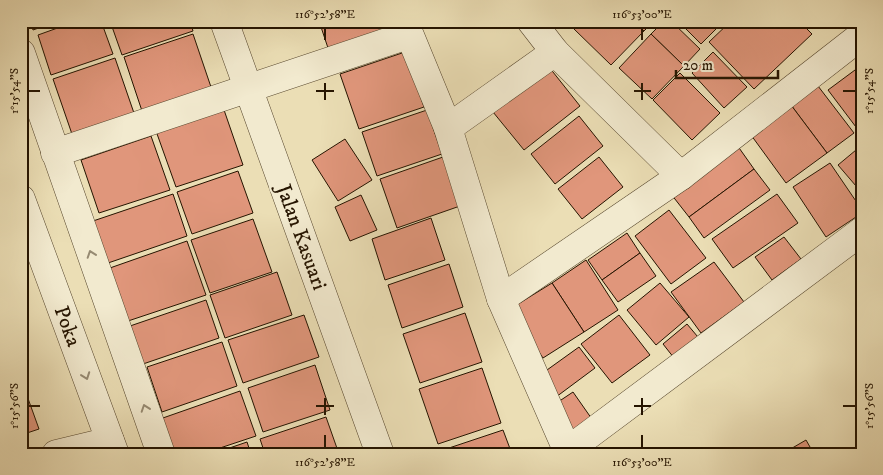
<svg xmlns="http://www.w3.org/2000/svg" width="883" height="475" font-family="'IM FELL DW Pica',serif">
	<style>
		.building { fill: #e0967b; stroke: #251400 }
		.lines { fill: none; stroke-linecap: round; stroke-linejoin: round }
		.street-casing { stroke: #56462d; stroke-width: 29 }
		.street { stroke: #f2eacf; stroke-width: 28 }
		.oneway { stroke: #968a72 }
		.ticks { fill: none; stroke: #251400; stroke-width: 2 }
		.labels { text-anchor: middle; stroke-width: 4; stroke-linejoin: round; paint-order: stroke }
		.street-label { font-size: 21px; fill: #251400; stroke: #f2eacf }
		.neatline { fill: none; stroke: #251400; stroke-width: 2 }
		.ticks-label { font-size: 12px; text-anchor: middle; fill: #251400 }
	</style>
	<rect width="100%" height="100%" fill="#ebdeb5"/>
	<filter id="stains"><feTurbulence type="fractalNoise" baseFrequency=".004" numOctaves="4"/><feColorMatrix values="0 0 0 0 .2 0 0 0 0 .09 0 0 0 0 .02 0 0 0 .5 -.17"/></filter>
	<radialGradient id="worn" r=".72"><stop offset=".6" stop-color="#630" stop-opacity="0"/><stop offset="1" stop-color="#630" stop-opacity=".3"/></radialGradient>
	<g class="building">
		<polygon points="30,21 58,21 33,30"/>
		<polygon points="77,21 101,21 113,54 51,75 38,35"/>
		<polygon points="110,21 190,21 193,31 122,55"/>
		<polygon points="319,21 389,21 391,27 328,48"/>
		<polygon points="581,21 634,21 644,31 611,65 574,29"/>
		<polygon points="634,21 654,21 644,31"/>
		<polygon points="664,21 671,21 700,49 684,66 651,34"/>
		<polygon points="678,21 724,21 701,44"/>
		<polygon points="731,21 799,21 812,34 754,89 709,42"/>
		<polygon points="193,34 212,90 143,114 124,57"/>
		<polygon points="651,34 684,66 652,99 619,68"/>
		<polygon points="405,52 424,107 359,129 340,74"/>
		<polygon points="713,52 747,87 724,108 692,73"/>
		<polygon points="115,58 135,116 73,137 53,79"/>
		<polygon points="549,67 580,106 524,150 493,112"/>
		<polygon points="855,70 862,79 862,135 828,90"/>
		<polygon points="680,73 720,113 692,140 653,100"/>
		<polygon points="818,86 854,133 827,153 791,105"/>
		<polygon points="791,105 827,153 786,183 751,135"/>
		<polygon points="223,107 243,165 176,187 156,131"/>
		<polygon points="427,110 442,154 377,176 362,132"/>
		<polygon points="579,116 603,146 555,184 531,154"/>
		<polygon points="151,136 170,190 99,213 81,160"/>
		<polygon points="345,139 372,180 338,201 312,160"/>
		<polygon points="737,145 754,169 689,217 671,194"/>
		<polygon points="862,145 862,193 838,165"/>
		<polygon points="443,157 460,206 397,228 380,179"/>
		<polygon points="599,157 623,187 582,219 558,189"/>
		<polygon points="830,163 862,210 862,213 826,237 793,187"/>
		<polygon points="754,169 770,190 704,238 689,217"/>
		<polygon points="238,171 253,213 192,234 177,192"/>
		<polygon points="173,194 187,236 108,263 93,221"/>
		<polygon points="777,194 798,223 733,268 712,239"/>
		<polygon points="361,195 377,230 350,241 335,207"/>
		<polygon points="669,210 706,258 671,284 635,236"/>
		<polygon points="431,218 445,260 385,280 372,239"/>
		<polygon points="253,219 272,272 210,293 191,240"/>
		<polygon points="627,233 640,253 602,280 588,260"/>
		<polygon points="784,237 801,259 772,280 755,257"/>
		<polygon points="187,241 206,295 125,322 107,269"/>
		<polygon points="640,253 656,276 618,302 602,280"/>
		<polygon points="586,260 618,310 584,332 552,283"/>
		<polygon points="714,262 744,302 701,333 671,292"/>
		<polygon points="449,264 463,307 402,328 388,285"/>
		<polygon points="277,272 292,315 225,338 210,295"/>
		<polygon points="552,283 584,332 543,358 510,309"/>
		<polygon points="660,283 689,317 656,345 627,310"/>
		<polygon points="206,300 219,338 143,364 130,326"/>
		<polygon points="465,313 482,362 420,383 403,334"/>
		<polygon points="304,315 319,357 243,383 228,340"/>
		<polygon points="619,315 650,355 612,383 581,344"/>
		<polygon points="687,324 703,343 678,363 663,344"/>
		<polygon points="222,342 237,386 162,412 147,367"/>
		<polygon points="579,347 595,368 556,397 540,375"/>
		<polygon points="315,365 330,410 263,432 248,388"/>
		<polygon points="482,368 501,423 438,444 419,389"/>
		<polygon points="21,379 39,429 21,435"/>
		<polygon points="240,391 256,436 202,454 172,454 160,419"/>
		<polygon points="573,392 594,422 576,434 555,404"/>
		<polygon points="326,417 339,454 265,454 260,439"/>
		<polygon points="503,430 512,454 445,454 443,450"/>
		<polygon points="806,440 814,454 782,454"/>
		<polygon points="247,442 251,454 212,454"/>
	</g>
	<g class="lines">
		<defs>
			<g id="street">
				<polyline points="224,21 380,454"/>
				<polyline points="404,21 448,128 501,299 567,450"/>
				<polyline points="531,21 555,52"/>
				<polyline points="21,53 161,454"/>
				<polyline points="448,128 555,52 681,176"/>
				<polyline points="55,153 408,35"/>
				<polyline points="21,199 115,454"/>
				<polyline points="501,299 681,176 862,35"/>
				<polyline points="56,454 110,441"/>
				<polyline points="563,454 862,231"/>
			</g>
		</defs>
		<use href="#street" class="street-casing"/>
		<use href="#street" class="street"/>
	</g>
	<defs><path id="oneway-chevron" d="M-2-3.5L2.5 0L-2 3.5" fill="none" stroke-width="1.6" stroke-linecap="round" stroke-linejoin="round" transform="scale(1.25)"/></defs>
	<g class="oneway">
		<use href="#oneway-chevron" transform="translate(91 254) rotate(-109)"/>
		<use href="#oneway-chevron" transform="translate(86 376) rotate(70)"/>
		<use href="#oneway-chevron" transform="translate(145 408) rotate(-109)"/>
	</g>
	<path class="ticks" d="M 325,28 L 325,40M 642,28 L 642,40M 325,83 L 325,100M 642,83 L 642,100M 28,91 L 40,91M 316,91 L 334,91M 634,91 L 651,91M 843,91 L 856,91M 325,398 L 325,415M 642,398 L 642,415M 28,406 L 40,406M 316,406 L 334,406M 634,406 L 651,406M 843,406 L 856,406M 325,435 L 325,448M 642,435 L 642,448"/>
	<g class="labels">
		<g class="street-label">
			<text transform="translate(302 237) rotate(70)" y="7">Jalan Kasuari</text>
			<text transform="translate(68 326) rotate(70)" y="7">Poka</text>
		</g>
	</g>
	<rect width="883" height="475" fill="none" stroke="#ebdeb5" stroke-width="55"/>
	<path d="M676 70v8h102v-8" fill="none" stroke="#251400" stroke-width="2.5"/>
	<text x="683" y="70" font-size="15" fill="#251400" stroke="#f2eacf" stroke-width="4" paint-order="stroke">20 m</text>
	<rect x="28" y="28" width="828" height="420" class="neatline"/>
	<g class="ticks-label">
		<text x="325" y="18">116°52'58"E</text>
		<text x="642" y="18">116°53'00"E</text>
		<text transform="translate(14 91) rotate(-90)" y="4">1°15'54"S</text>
		<text transform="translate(869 91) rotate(-90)" y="4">1°15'54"S</text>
		<text transform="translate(14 406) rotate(-90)" y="4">1°15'56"S</text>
		<text transform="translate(869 406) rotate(-90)" y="4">1°15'56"S</text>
		<text x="325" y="466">116°52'58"E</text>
		<text x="642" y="466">116°53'00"E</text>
	</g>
	<rect width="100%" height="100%" filter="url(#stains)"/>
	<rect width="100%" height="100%" fill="url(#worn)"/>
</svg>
